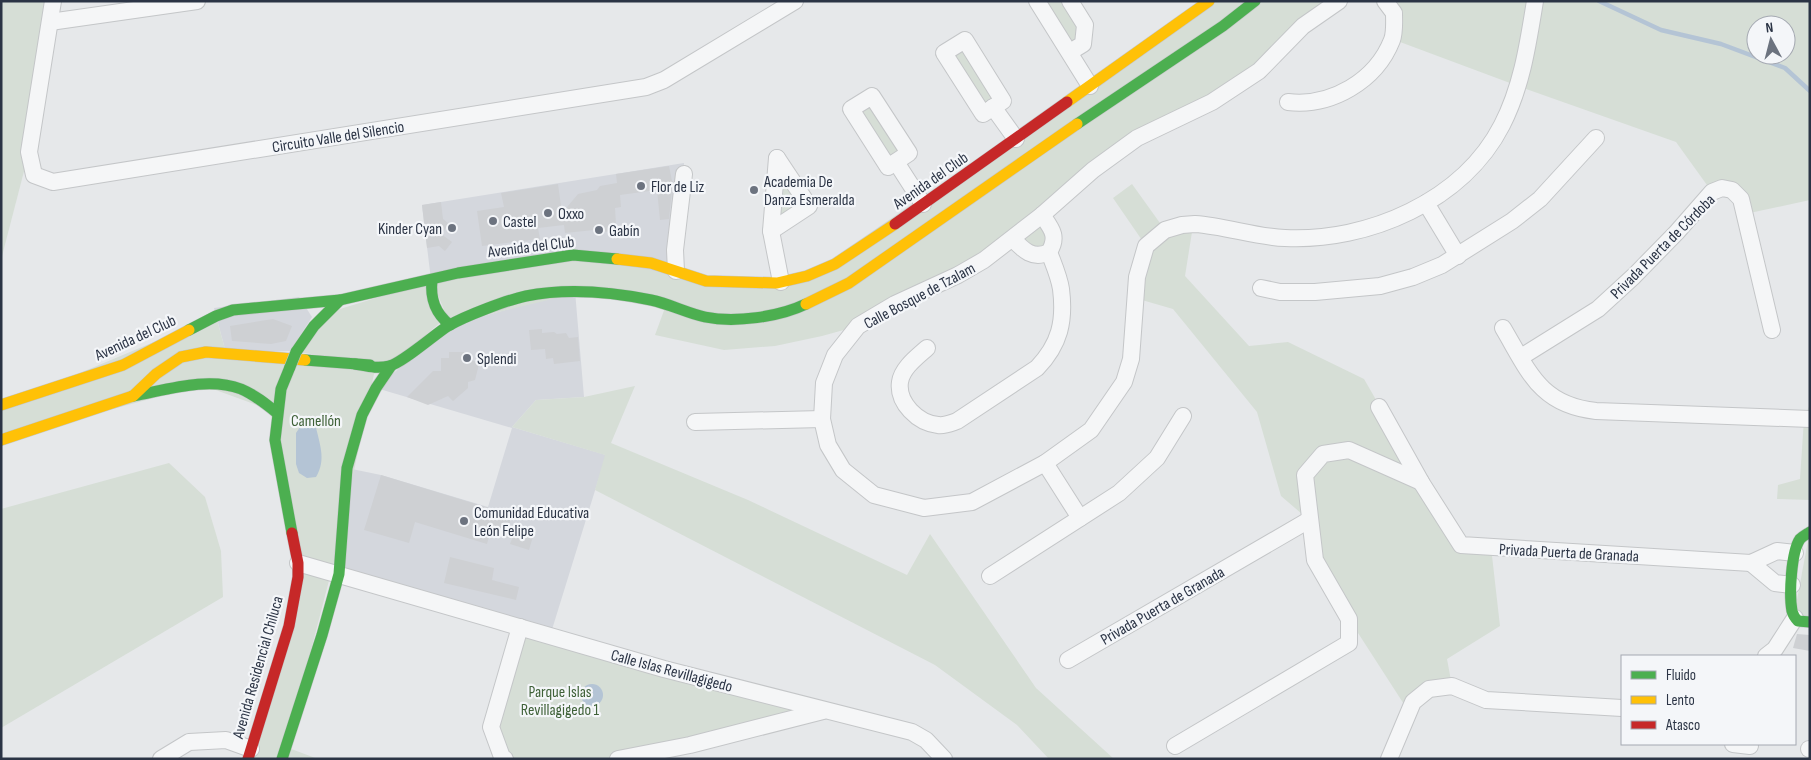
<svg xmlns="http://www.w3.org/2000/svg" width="1811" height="760" font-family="'Sofia Sans Condensed',sans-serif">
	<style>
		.built { fill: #d4d7dd }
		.green { fill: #d6ded6; fill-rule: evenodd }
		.water { fill: #b4c4d5 }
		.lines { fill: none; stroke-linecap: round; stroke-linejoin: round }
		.stream { stroke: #b4c4d5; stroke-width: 4.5 }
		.building { fill: #ced0d3 }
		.street-casing { stroke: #c4c6c8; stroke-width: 18 }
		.fast-casing { stroke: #c4c6c8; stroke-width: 12 }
		.slow-casing { stroke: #c4c6c8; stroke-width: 12 }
		.jam-casing { stroke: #c4c6c8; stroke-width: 12 }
		.street { stroke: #f5f6f7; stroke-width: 16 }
		.fast { stroke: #4caf50; stroke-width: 11 }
		.slow { stroke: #ffc107; stroke-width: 11 }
		.jam { stroke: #c62828; stroke-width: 11 }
		.fast-bridge-casing { stroke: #c4c6c8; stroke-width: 12; stroke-linecap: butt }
		.fast-bridge { stroke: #4caf50; stroke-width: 11 }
		.poi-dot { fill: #6c737f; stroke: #f4f6f9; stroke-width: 2 }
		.labels { text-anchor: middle; stroke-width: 4.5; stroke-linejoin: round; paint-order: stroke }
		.street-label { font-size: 16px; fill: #2b3445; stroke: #f4f6f9 }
		.poi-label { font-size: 16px; fill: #2b3445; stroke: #f4f6f9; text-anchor: start }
		.park-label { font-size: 16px; fill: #3f6138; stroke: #f4f6f9 }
	</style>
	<rect width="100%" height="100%" fill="#e6e8ea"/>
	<g class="built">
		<polygon points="684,163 676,271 431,280 422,205"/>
		<polygon points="575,291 584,397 536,400 512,427 606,455 550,636 339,574 347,468 381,475 488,507 512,428 376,388 450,325"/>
		<polygon points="299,297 312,317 290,351 226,353 214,308"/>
	</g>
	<g class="green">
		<polygon points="1,1 53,1 29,152 1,260"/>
		<polygon points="1037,1 1070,1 1085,25 1070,52"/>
		<polygon points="1209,1 1339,1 1259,71 1137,138 1042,215 1049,252 1013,239 858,326 822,336 775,346 724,350 655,335 666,305 585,291 450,324 432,281 573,255 706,281 807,276"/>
		<path d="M 1385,1 L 1810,1 L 1810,200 L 1745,214 L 1741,199 L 1712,192 L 1676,142 L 1518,86 L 1392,39 ZM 1756,25 L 1786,25 L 1786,55 L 1756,55 Z"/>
		<polygon points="965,40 1003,101 983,114 944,53"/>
		<polygon points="872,96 909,153 888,167 851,109"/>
		<polygon points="777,158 809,206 771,231"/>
		<polygon points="1132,184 1165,230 1192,232 1185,276 1249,346 1288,342 1364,379 1460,545 1491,547 1500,626 1447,659 1452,686 1429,689 1409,712 1349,619 1315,560 1309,520 1281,496 1257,412 1173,309 1135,298 1146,246 1113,198"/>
		<polygon points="431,281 442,321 391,365 297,352 327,313"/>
		<polygon points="216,316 226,353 375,369 341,534 286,747 318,759 248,759 298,577 273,411 202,385 1,439 1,406"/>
		<polygon points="635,386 611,443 748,500 907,575 930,534 1036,688 1114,759 1049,759 1017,725 935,665 595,490 605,455 512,427 536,400 584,397"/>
		<polygon points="1810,404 1810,500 1777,499 1778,485 1800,479 1804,419"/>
		<polygon points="169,463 205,497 221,551 223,597 1,728 1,509"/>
		<polygon points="1810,530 1810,622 1793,621"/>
		<polygon points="520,627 825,710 618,759 505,759 491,727"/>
	</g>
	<g class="water">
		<path d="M 304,421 L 315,423 C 319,443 327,459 316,477 L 307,478 L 299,473 L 296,464 L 296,433 Z"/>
		<circle cx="592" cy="695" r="11"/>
	</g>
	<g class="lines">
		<polyline class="stream" points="1599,1 1661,30 1721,44 1785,68 1810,91"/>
	</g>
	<g class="building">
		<polygon points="669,166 672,181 673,181 669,219 660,220 657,190 620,195 621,207 615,208 616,224 611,231 595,233 594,230 565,233 564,225 538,228 540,239 482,246 477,211 504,207 501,193 558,184 562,213 578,194 597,190 600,186 617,183 616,174"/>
		<polygon points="441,202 443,219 449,224 441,234 452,242 445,251 439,246 427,248 422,205"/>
		<polygon points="273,319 292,326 286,341 271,344 232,341 230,326"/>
		<polygon points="542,329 542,333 554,332 557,334 566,333 569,338 578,337 580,361 554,364 553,358 546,359 545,349 531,350 529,330"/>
		<polygon points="449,352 464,352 466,356 479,364 475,380 468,382 468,388 453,401 448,396 428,405 407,397 433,371 441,371 441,358 449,358"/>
		<polygon points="381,475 512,515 509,525 534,533 529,550 510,544 512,539 490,532 487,544 415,522 409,543 364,530"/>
		<polygon points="450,557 494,568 492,580 519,587 516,600 444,583"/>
		<polygon points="1797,634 1810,635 1810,651 1793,648"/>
	</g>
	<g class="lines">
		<defs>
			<g id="street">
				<polyline points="53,1 29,152 34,175 53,182 646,87 664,80 795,1"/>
				<polyline points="1037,1 1090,86"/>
				<path d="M 1339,1 L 1303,26 L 1259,71 L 1212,102 L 1137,138 L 1093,170 L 1042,215 L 984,260 L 958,275 L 895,304 L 858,326 L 835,355 L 824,383 L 822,419 L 828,445 L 843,470 L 874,495 L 924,508 L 972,502 L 1045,463 L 1091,430 L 1124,382 L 1131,359 L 1137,277 L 1146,246 L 1165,230 L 1182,225 L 1195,224 C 1225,226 1256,237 1285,238 C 1368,242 1463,201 1502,125 C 1522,86 1528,44 1535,1"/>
				<polyline points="50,22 197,1"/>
				<polygon points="965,40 1003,101 983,114 944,53"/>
				<polyline points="1070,52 1083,44 1085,25 1070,1"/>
				<polygon points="872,96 909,153 888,167 851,109"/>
				<path d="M 1288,102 C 1331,107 1376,81 1392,40 C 1395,32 1394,22 1394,13 L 1385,1"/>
				<polyline points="993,107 1016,139"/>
				<polyline points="777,158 771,231 781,282"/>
				<polyline points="896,162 923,204"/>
				<polyline points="1426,203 1458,256"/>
				<polyline points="771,231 809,206 777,158"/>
				<path d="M 1013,239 C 1023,250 1033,260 1049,252 C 1059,236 1051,228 1042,215"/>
				<polyline points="676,271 675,250 684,174"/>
				<polyline points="1261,288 1280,292 1315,292 1380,286 1413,277 1442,265 1512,221 1540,199 1596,138"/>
				<path d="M 1503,328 C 1529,372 1540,405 1596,411 L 1810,419"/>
				<path d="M 927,348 C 917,357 902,368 900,382 C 897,403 918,423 938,425 C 945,426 951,423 957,421 L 1037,368 C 1060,344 1065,321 1061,289 C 1059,276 1053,263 1049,252"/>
				<polyline points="1521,357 1598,309 1634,276 1677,232 1712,192 1722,188 1732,190 1741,199 1772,330"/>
				<polyline points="1379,407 1421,482 1461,545 1751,563 1777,551 1795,553"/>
				<polyline points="695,422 822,419"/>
				<polyline points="1045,463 1080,518"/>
				<polyline points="298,563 664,669 912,732 926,740 944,759"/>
				<polyline points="1751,563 1775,583 1792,585"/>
				<polyline points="990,576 1119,493 1157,458 1183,416"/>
				<polyline points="1766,656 1775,649 1795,618"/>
				<polyline points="1068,660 1309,520"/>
				<polyline points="1733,744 1750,746"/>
				<polyline points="1175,746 1349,643 1349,619 1315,560 1305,475 1323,454 1349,450 1421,482"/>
				<polyline points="1809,749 1810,749"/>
				<polyline points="161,759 189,742 226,740 251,749"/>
				<polyline points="505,759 502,757 491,727 520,627"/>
				<polyline points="618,759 690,745 823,711"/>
				<polyline points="1389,759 1413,702 1429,689 1452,686 1486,700 1622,708"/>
			</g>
			<g id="fast">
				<polyline points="1077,124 1223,26 1255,1"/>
				<path d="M 432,280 C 430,299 435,313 450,325"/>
				<polyline points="189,330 216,316 233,310 340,300 458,273 573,255 617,259"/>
				<polyline points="296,352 314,326 340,300"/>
				<polyline points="305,360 370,365"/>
				<path d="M 355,364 C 367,366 377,369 389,366 C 401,364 435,334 448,326 C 465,316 507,300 526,296 C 566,288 612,292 651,300 C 670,304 687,313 705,317 C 735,323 779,317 806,304"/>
				<polyline points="290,367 281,389 275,440 292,533"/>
				<path d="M 133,396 C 166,390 208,376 241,389 C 255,395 266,404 277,413"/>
				<path d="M 1810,532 C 1807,534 1803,536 1800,539 C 1791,552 1789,595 1792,611 C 1793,615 1795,618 1798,621 L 1810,622"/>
				<polyline points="282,759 322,635 339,574 347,468 362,415 376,388 391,366"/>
			</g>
			<g id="slow">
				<polyline points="1067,102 1209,1"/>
				<polyline points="617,259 651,263 706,281 777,283 807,276 835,264 895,224"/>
				<polyline points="806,304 849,283 1077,124"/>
				<polyline points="1,405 123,365 189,330"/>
				<polyline points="1,440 133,396 156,374 181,357 206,352 305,360"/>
			</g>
			<g id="jam">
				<polyline points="895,224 1067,102"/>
				<polyline points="248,759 289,626 298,577 298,563 292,533"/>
			</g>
		</defs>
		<use href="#street" class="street-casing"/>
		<use href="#fast" class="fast-casing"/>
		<use href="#slow" class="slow-casing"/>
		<use href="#jam" class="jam-casing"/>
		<use href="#street" class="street"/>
		<use href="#fast" class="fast"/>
		<use href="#slow" class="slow"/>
		<use href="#jam" class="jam"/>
		<defs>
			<polyline id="fast-bridge" points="290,367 296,352"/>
		</defs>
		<use href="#fast-bridge" class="fast-bridge-casing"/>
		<use href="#fast-bridge" class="fast-bridge"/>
	</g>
	<g class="poi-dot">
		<circle cx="641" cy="186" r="5"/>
		<circle cx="754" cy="190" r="5"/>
		<circle cx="548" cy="213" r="5"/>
		<circle cx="493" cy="221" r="5"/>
		<circle cx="452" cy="228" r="5"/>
		<circle cx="599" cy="230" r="5"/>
		<circle cx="467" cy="358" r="5"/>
		<circle cx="464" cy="521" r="5"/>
	</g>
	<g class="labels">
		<g class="street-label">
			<text transform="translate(338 136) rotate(-9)" y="6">Circuito Valle del Silencio</text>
			<text transform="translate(930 180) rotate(-35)" y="6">Avenida del Club</text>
			<text transform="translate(531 246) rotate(-7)" y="6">Avenida del Club</text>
			<text transform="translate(1662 246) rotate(-45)" y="6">Privada Puerta de Córdoba</text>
			<text transform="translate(919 295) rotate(-28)" y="6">Calle Bosque de Tzalam</text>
			<text transform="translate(135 337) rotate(-25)" y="6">Avenida del Club</text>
			<text transform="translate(1569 552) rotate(3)" y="6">Privada Puerta de Granada</text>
			<text transform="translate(1162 605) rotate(-30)" y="6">Privada Puerta de Granada</text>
			<text transform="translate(257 667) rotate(-74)" y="6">Avenida Residencial Chiluca</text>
			<text transform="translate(672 670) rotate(15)" y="6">Calle Islas Revillagigedo</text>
		</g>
		<g class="poi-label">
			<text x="764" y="187">Academia De<tspan x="764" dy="18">Danza Esmeralda</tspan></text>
			<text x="651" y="192">Flor de Liz</text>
			<text x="558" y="219">Oxxo</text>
			<text x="503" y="227">Castel</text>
			<text x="442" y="234" text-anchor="end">Kinder Cyan</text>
			<text x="609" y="236">Gabín</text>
			<text x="477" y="364">Splendi</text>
			<text x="474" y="518">Comunidad Educativa<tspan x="474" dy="18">León Felipe</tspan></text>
		</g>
		<g class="park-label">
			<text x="316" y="426">Camellón</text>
			<text x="560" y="697">Parque Islas<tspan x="560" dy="18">Revillagigedo 1</tspan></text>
		</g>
	</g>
	<rect width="1811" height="760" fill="none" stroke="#2b3445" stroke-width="5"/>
	<rect x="1621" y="655" width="175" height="90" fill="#f4f6f9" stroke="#a4a8b1"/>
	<rect x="1631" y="671" width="25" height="8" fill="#4caf50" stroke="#a4a8b1"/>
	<text x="1666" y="680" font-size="15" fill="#2b3445">Fluido</text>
	<rect x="1631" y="696" width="25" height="8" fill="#ffc107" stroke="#a4a8b1"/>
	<text x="1666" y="705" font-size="15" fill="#2b3445">Lento</text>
	<rect x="1631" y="721" width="25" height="8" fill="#c62828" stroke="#a4a8b1"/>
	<text x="1666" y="730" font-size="15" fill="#2b3445">Atasco</text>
	<g transform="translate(1771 40) rotate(353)"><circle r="24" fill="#f4f6f9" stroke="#a4a8b1"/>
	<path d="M0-4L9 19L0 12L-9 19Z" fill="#6c737f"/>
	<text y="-8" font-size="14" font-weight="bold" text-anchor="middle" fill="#2b3445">N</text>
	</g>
</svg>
